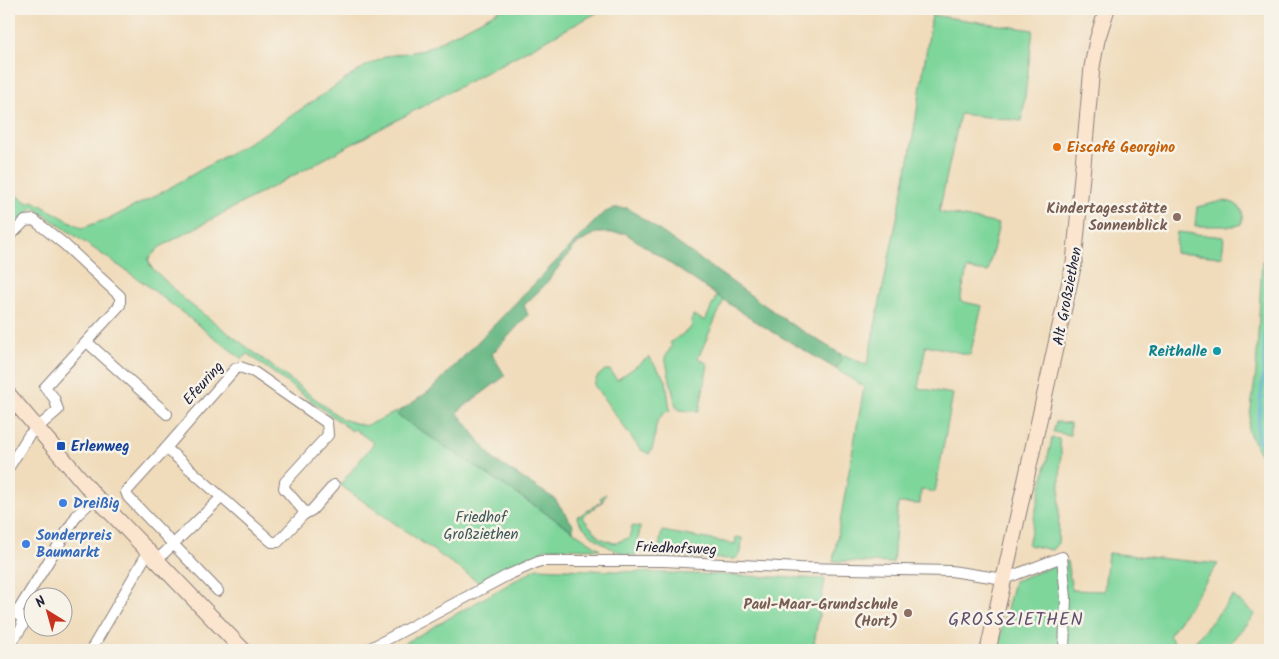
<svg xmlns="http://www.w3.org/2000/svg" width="1279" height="659" font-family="Kalam,sans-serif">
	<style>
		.green { fill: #7ed69b; stroke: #507c6b }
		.forest { fill: #66b783; stroke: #446c5f }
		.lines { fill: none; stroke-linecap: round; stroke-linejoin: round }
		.stream { stroke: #6dafe1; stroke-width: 2.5 }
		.street-casing { stroke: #897f7b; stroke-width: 12 }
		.secondary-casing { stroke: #897f7b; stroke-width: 17 }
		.street { stroke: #fff; stroke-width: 10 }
		.secondary { stroke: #fce5cf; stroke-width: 15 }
		.food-dot { fill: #e8710a; stroke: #f7f3e8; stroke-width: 2 }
		.education-dot { fill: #8d6e63; stroke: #f7f3e8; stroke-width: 2 }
		.culture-dot { fill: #0f9aa8; stroke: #f7f3e8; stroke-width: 2 }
		.transit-dot { fill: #1a4fb4; stroke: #f7f3e8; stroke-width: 2 }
		.shop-dot { fill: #3f7fe0; stroke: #f7f3e8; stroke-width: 2 }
		.labels { text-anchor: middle; stroke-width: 5; stroke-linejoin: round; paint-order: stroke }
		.food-label { font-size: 15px; font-weight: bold; fill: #c56008; stroke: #f7f3e8; text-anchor: start }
		.education-label { font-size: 15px; font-weight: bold; fill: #785e54; stroke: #f7f3e8; text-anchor: end }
		.street-label { font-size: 15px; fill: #22223b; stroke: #f7f3e8 }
		.culture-label { font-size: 15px; font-weight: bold; fill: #0d838f; stroke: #f7f3e8; text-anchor: end }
		.transit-label { font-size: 15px; font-weight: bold; fill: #164399; stroke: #f7f3e8; text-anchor: start }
		.shop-label { font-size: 15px; font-weight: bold; fill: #366cbe; stroke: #f7f3e8; text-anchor: start }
		.park-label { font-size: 15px; fill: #3e5858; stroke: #f7f3e8 }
		.quarter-label { font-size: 18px; letter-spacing: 1px; fill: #614e6e; stroke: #f7f3e8 }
	</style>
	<rect width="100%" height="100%" fill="#f7f3e8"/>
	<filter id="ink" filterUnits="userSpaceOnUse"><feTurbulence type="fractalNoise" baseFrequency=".02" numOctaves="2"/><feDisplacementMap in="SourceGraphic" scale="10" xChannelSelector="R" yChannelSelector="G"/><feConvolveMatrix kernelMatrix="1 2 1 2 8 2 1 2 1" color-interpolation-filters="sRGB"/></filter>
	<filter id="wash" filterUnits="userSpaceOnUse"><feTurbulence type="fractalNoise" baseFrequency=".0096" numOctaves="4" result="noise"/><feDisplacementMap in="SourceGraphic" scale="20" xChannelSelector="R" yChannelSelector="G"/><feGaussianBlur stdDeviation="1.12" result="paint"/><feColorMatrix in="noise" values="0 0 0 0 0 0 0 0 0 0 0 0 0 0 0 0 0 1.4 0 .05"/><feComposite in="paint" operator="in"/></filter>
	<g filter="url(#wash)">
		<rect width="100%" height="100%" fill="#f0dcbb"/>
		<g class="green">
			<polygon points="502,9 604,9 160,247 148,259 151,267 186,301 342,419 365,426 403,409 398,415 600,549 547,548 542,551 542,555 529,556 480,583 340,485 374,443 354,429 352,431 248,354 242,359 144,283 33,207 9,233 9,190 28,203 33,201 82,228 113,217 157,195 270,130 364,67 387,56 424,50"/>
			<polygon points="932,15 1033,30 1022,121 960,114 939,212 999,224 988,272 967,269 960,301 982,306 970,355 926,345 918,388 953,394 935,492 921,490 920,504 898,503 893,563 833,561 864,387 836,369 842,360 839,353 867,365 910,155"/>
			<path d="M 1222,201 C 1236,201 1247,209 1241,224 L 1236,226 L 1195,226 L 1197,207 Z"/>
			<polygon points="1177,232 1224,237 1222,257 1175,253"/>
			<polygon points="1270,260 1270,456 1261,456 1248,431 1256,372 1262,261"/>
			<polygon points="717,295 724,300 698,358 708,364 699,412 680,410 676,407 665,357 672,346 670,343 691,328 693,315 705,321"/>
			<path d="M 649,357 L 666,380 L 670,410 C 647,421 661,437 649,454 L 640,449 L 594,385 L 597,377 L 605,370 L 610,370 L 617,380 Z"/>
			<polygon points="1056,422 1070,423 1070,435 1053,432"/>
			<polygon points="1052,438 1059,439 1061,450 1058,543 1052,550 1028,545"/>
			<path d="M 606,494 L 602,502 L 582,517 L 600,538 L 614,543 L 629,538 L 632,526 L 640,527 L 636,556 C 617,556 586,535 577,518 L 578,515 L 579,516 L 602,501 L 600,498 Z"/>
			<polygon points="662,531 735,544 736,537 742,538 741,553 735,559 657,557"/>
			<polygon points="1108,553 1218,564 1169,636 1181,650 997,650 1014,581 1067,561 1072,590 1104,591"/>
			<polygon points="537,568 825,579 813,650 393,650"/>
			<polygon points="1233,596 1255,614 1224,650 1202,650 1194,643"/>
		</g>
		<polygon class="forest" points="614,208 628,208 791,324 839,353 842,360 836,369 756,322 625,233 596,233 576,245 543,287 524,305 528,315 492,354 505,376 457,412 494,460 555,499 573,525 573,531 397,415 403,409 431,390 602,214"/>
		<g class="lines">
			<g class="stream">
				<polyline points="1265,238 1264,255 1270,277"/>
				<polyline points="1270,285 1266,303 1264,367 1257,438 1263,447 1270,451"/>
			</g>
		</g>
	</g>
	<g filter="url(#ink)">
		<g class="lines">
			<defs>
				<g id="street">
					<polyline points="9,237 25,221 34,220 64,244 120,296 120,305 45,387 54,398 58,410 29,435 9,467"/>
					<polyline points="87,342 167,414"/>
					<polygon points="240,367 254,372 327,423 328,435 285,482 284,488 303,510 303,515 278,542 272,542 166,448 235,369"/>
					<polyline points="166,448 126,492 128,497 218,591"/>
					<polyline points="303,515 312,510 334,485"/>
					<polyline points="157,560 222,497"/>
					<polyline points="9,609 21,617 23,625 9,647"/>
					<polyline points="16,614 77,515 96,497"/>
					<polyline points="91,650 144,559 151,553"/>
					<polyline points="367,650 508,575 540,561 664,561 800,568 951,571 1004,579 1062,557 1066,598 1064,650"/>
				</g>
				<g id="secondary">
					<polyline points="9,395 96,497 243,650"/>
					<polyline points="988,650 1074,263 1092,67 1097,40 1107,9"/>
				</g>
			</defs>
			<use href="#street" class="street-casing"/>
			<use href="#secondary" class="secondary-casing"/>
			<use href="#street" class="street"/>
			<use href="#secondary" class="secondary"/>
		</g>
	</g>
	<circle class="food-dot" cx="1057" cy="147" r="5"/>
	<g class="education-dot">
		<circle cx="1177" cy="217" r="5"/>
		<circle cx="908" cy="613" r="5"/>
	</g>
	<circle class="culture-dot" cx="1217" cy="351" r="5"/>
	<rect class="transit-dot" x="56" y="441" width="10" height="10" rx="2.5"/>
	<g class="shop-dot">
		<circle cx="63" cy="503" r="5"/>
		<circle cx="26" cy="544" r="5"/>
	</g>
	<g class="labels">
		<g class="food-label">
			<text x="1067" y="152">Eiscafé Georgino</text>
		</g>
		<g class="education-label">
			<text x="1167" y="213">Kindertagesstätte<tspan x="1167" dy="17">Sonnenblick</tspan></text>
			<text x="898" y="609">Paul-Maar-Grundschule<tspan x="898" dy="17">(Hort)</tspan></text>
		</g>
		<g class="street-label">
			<text transform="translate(1067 296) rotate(-79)" y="5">Alt Großziethen</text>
			<text transform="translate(203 383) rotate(-48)" y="5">Efeuring</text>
			<text transform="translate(676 548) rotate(2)" y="5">Friedhofsweg</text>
		</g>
		<g class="culture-label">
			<text x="1207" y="356">Reithalle</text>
		</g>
		<g class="transit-label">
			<text x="71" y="451">Erlenweg</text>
		</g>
		<g class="shop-label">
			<text x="73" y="508">Dreißig</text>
			<text x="36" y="540">Sonderpreis<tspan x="36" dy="17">Baumarkt</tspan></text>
		</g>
		<g class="park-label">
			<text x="481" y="522">Friedhof<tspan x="481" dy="17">Großziethen</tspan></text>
		</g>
		<g class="quarter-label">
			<text x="1016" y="625">GROSSZIETHEN</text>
		</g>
	</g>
	<rect width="1279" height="659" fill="none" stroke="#f7f3e8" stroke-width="30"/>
	<g transform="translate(48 612) rotate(323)"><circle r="24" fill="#f7f3e8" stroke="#a29fa3"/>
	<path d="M0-4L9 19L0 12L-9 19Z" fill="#c8321e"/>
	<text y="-8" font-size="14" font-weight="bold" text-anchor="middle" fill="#22223b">N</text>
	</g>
</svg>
